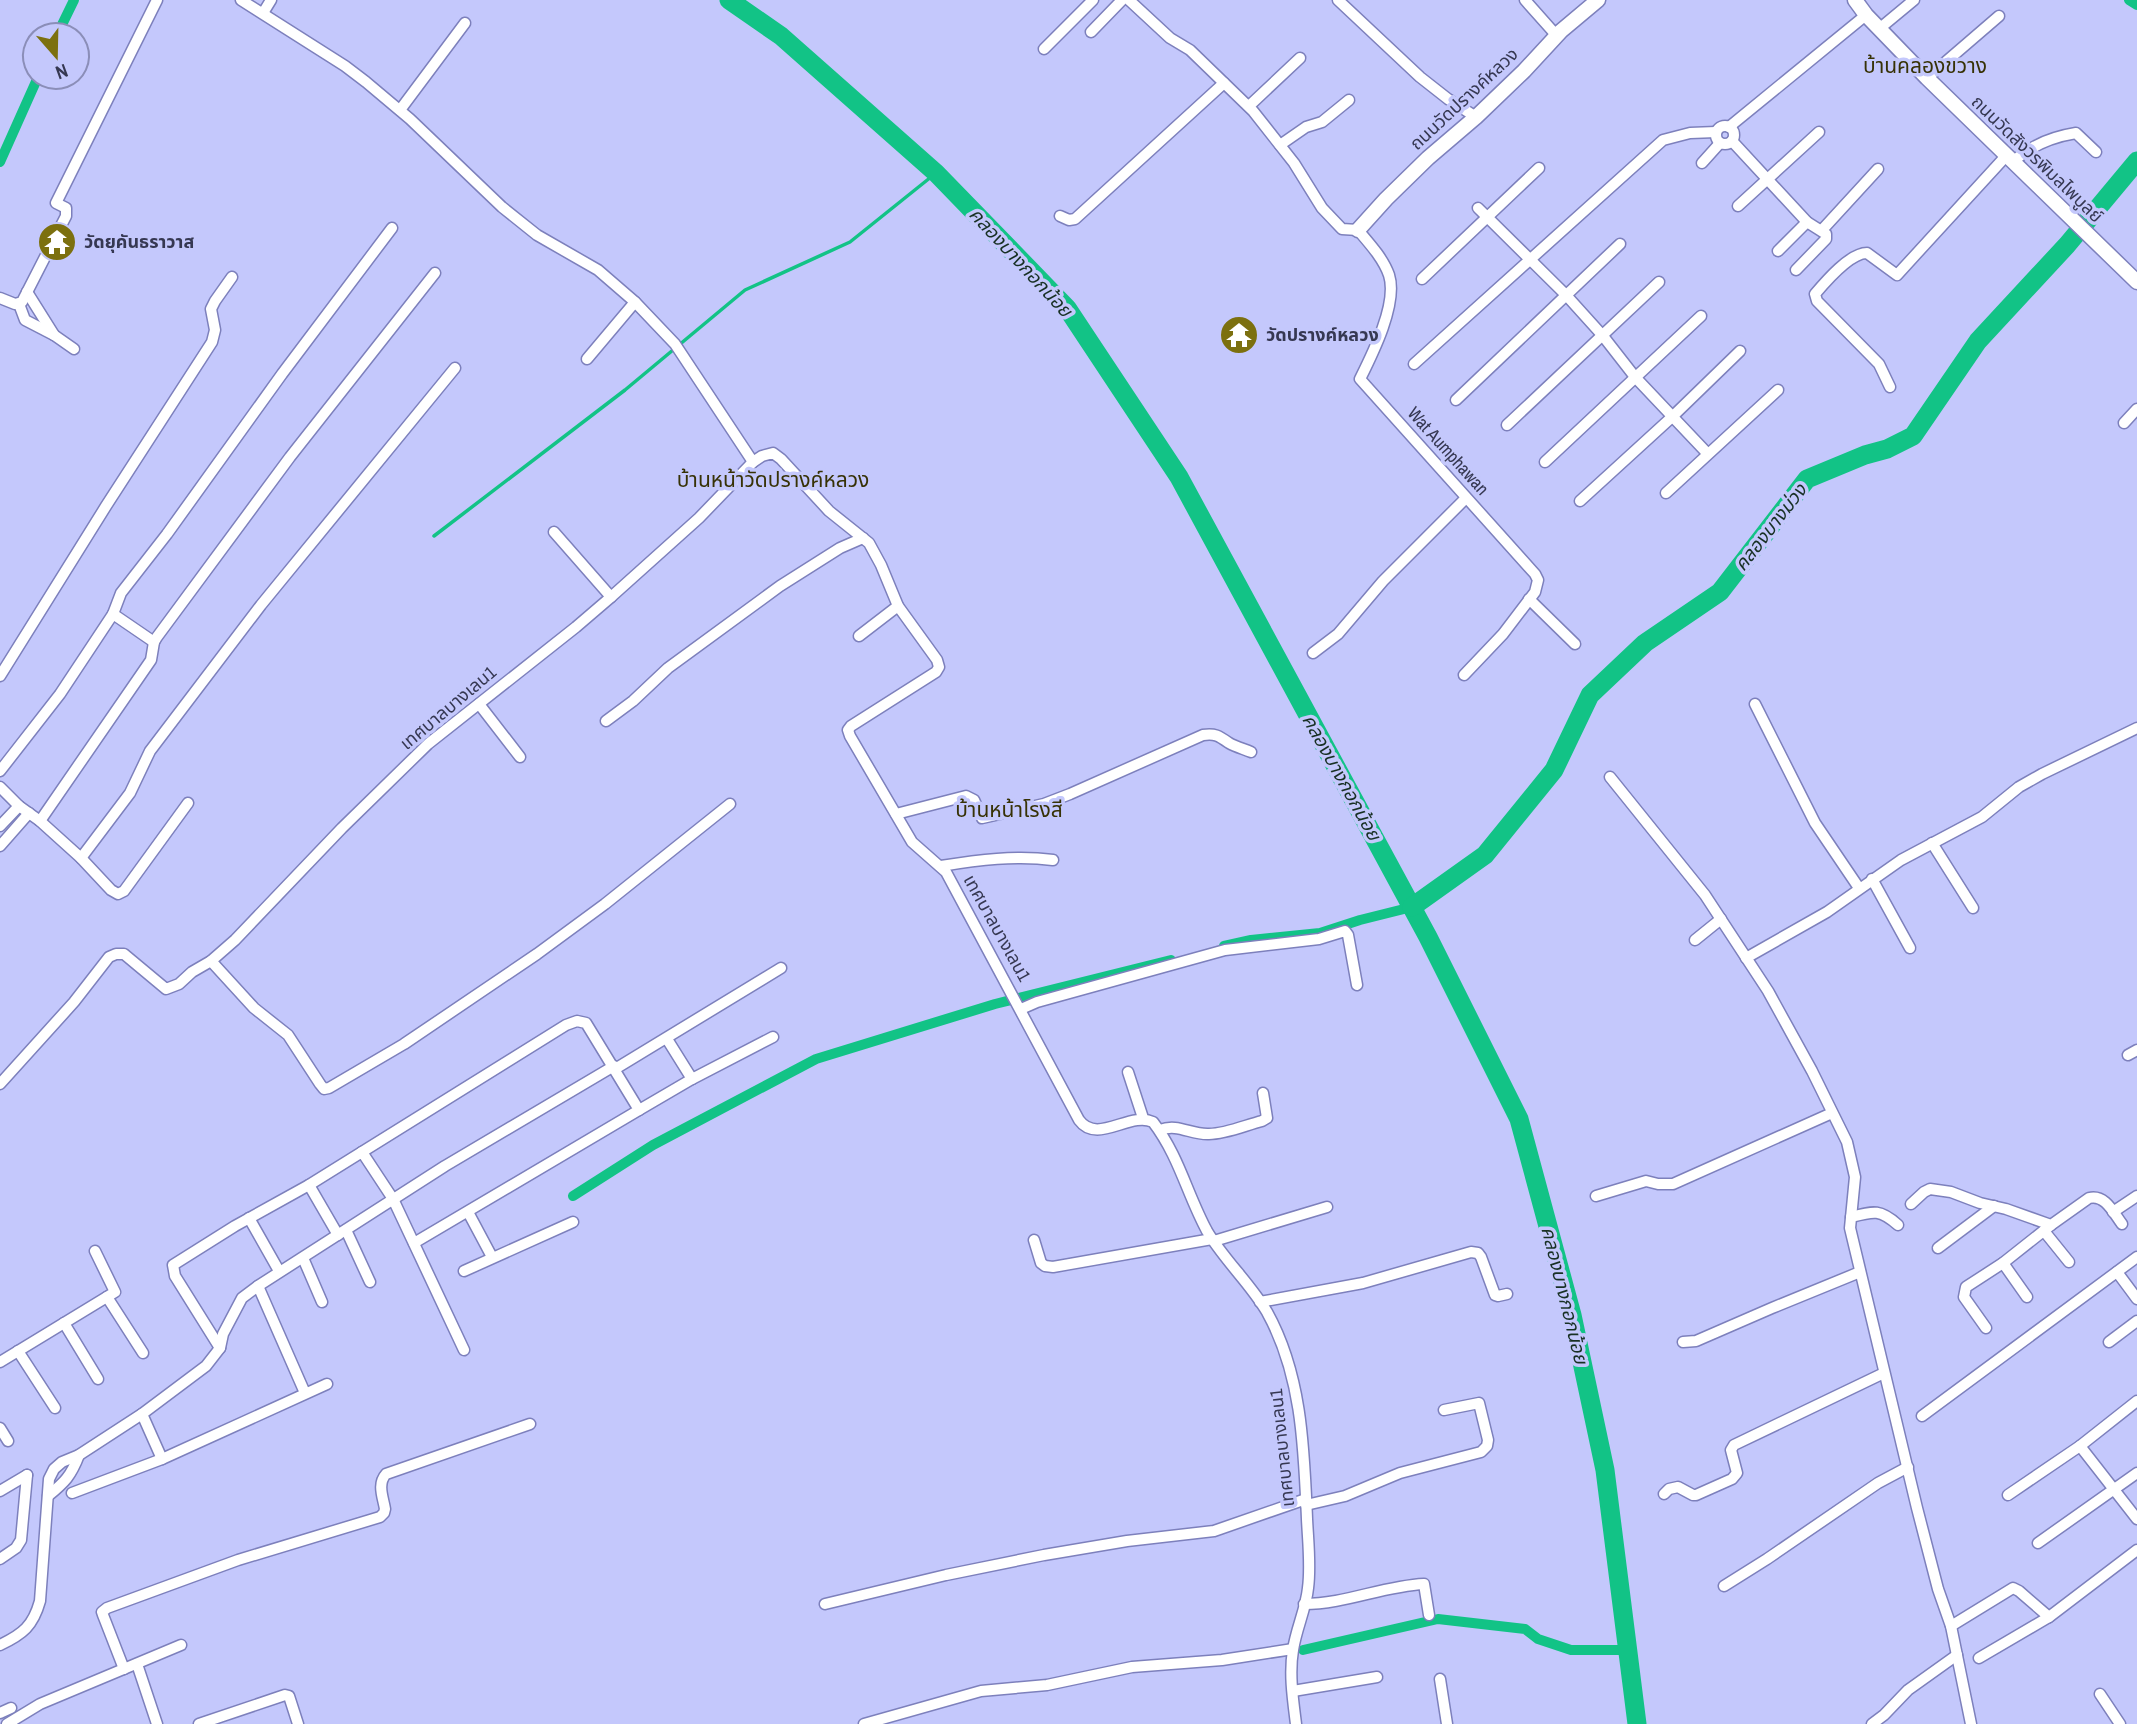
<svg xmlns="http://www.w3.org/2000/svg" width="2137" height="1724" font-family="'Archivo Narrow','Noto Sans Thai',sans-serif">
	<style>
		.lines { fill: none; stroke-linecap: round; stroke-linejoin: round }
		.stream { stroke: #12c386; stroke-width: 3.5 }
		.canal { stroke: #12c386; stroke-width: 10 }
		.river { stroke: #12c386; stroke-width: 19 }
		.minor-casing { stroke: #7d80bc; stroke-width: 13 }
		.tertiary-casing { stroke: #7d80bc; stroke-width: 17 }
		.minor { stroke: #fff; stroke-width: 10 }
		.tertiary { stroke: #fff; stroke-width: 14 }
		.labels { text-anchor: middle; stroke-width: 7; stroke-linejoin: round; paint-order: stroke }
		.street-label { font-size: 18px; fill: #363852; stroke: #c4c8fc }
		.poi-label { font-size: 18px; font-weight: bold; fill: #363852; stroke: #c4c8fc; text-anchor: start }
		.water-label { font-size: 19px; font-style: italic; fill: #183024; stroke: #c4c8fc }
		.quarter-label { font-size: 21px; fill: #373206; stroke: #c4c8fc }
	</style>
	<rect width="100%" height="100%" fill="#c4c8fc"/>
	<g class="lines">
		<polyline class="stream" points="434,536 625,390 745,290 850,242 936,173"/>
		<g class="canal">
			<polyline points="2129,0 2137,5"/>
			<polyline points="57,35 74,0"/>
			<polyline points="0,162 38,77"/>
			<polyline points="1224,946 1251,940 1320,933 1360,920 1412,907"/>
			<polyline points="573,1196 653,1145 816,1059 995,1004 1171,960"/>
			<polyline points="1303,1650 1438,1619 1525,1629 1538,1639 1571,1650 1628,1650"/>
		</g>
		<g class="river">
			<polyline points="729,0 781,36 936,173 1067,308 1179,477 1428,937 1519,1119 1572,1315 1605,1470 1637,1724"/>
			<polyline points="1412,907 1485,855 1554,770 1590,695 1645,643 1720,592 1807,479 1865,455 1887,449 1913,436 1978,341 2067,245 2137,161"/>
		</g>
		<defs>
			<g id="minor">
				<polyline points="241,0 345,66 366,82 410,119 502,207 537,235 598,270 635,302 675,344 753,462"/>
				<path d="M 1129,0 L 1170,38 L 1190,50 L 1253,111 L 1294,163 L 1322,208 L 1342,229 L 1358,230 C 1369,243 1383,258 1389,275 C 1398,303 1373,353 1360,379 L 1535,574 L 1538,580 L 1535,592 L 1503,634 L 1464,675"/>
				<polyline points="1338,0 1420,77 1448,99 1476,117"/>
				<polyline points="1525,0 1557,36"/>
				<polyline points="263,13 271,0"/>
				<polyline points="1879,29 1914,0"/>
				<polyline points="1091,32 1122,0"/>
				<polyline points="1044,49 1093,0"/>
				<polyline points="1927,78 1999,16"/>
				<polyline points="1249,106 1300,58"/>
				<polyline points="400,110 465,23"/>
				<circle cx="1725" cy="135" r="9"/>
				<polyline points="1729,127 1866,15"/>
				<polyline points="1732,141 1807,222 1826,234 1826,239 1796,270"/>
				<polyline points="1280,145 1306,127 1322,122 1349,100"/>
				<path d="M 2013,162 C 2031,145 2051,137 2076,133 L 2096,152"/>
				<polyline points="1702,163 1720,143"/>
				<polyline points="1738,206 1819,132"/>
				<polyline points="1478,208 1566,295 1603,336 1635,377 1707,453"/>
				<polyline points="1060,216 1069,220 1075,219 1224,83"/>
				<polyline points="1822,230 1878,169"/>
				<polyline points="1778,251 1807,222"/>
				<polyline points="1422,279 1539,168"/>
				<polyline points="27,292 54,335 74,349"/>
				<polyline points="0,298 15,304 22,302 66,216 66,208 56,203 157,0"/>
				<polyline points="19,304 25,320 54,335"/>
				<polyline points="587,359 635,302"/>
				<polyline points="1414,364 1663,140 1690,133 1716,132"/>
				<path d="M 1890,387 L 1879,364 L 1817,301 L 1815,294 C 1826,281 1850,253 1867,253 L 1897,275 L 2006,156"/>
				<polyline points="1456,400 1620,244"/>
				<polyline points="2124,423 2137,409"/>
				<polyline points="1507,425 1659,282"/>
				<polyline points="1545,462 1701,316"/>
				<polyline points="1666,493 1778,390"/>
				<polyline points="1580,501 1672,417 1740,351"/>
				<polyline points="554,532 611,597"/>
				<polyline points="1529,599 1575,644"/>
				<polyline points="859,636 898,606"/>
				<polyline points="154,642 113,614 121,593 167,534 282,374 392,228"/>
				<polyline points="1313,653 1338,634 1383,581 1466,498"/>
				<polyline points="0,676 106,506 212,342 215,330 211,309 215,301 232,277"/>
				<polyline points="479,704 520,757"/>
				<polyline points="1755,704 1815,823 1859,888"/>
				<polyline points="606,721 633,701 668,668 780,586 840,548 863,538"/>
				<polyline points="0,771 60,694 113,614"/>
				<polyline points="1610,777 1705,895 1768,991 1812,1071 1847,1142 1855,1177 1850,1228 1917,1508 1938,1589 1951,1626 1971,1724"/>
				<polyline points="0,787 19,806 40,821 81,858 111,890 118,894 124,891 188,803"/>
				<path d="M 896,814 L 966,796 L 974,800 L 982,818 L 1044,804 L 1070,794 L 1203,735 C 1215,733 1219,736 1229,743 C 1236,747 1244,749 1251,752"/>
				<polyline points="40,821 151,660 154,642 157,637 290,457 435,273"/>
				<polyline points="0,826 19,806"/>
				<polyline points="1932,843 1973,908"/>
				<polyline points="0,846 29,813"/>
				<polyline points="81,858 130,793 150,751 261,605 455,368"/>
				<path d="M 941,866 C 978,860 1016,855 1053,860"/>
				<polyline points="1872,879 1910,948"/>
				<polyline points="1695,940 1721,919"/>
				<polyline points="1746,958 1827,912 1901,860 1982,817 2019,787 2042,774 2137,728"/>
				<polyline points="211,961 254,1008 288,1035 320,1084 324,1089 329,1088 404,1044 537,954 605,904 730,804"/>
				<polyline points="1021,1009 1037,1002 1225,950 1319,939 1345,931 1348,935 1357,985"/>
				<polyline points="667,1039 692,1079"/>
				<polyline points="2128,1055 2137,1050"/>
				<polyline points="615,1069 781,968"/>
				<polyline points="1128,1072 1143,1118"/>
				<path d="M 0,1084 L 74,1002 L 109,957 L 116,954 L 124,954 L 166,989 L 179,984 L 192,972 L 211,961 L 235,940 L 342,828 L 428,744 L 576,627 L 611,597 L 699,518 L 753,462 L 762,456 L 773,453 L 781,459 L 829,511 L 869,543 L 881,565 L 898,606 L 937,660 L 939,667 L 936,672 L 851,726 L 848,730 L 850,736 L 912,842 L 946,872 L 1079,1120 C 1097,1145 1130,1111 1153,1122 C 1179,1156 1187,1194 1207,1231 C 1224,1260 1250,1283 1267,1312 C 1302,1375 1304,1448 1307,1519 C 1308,1541 1311,1566 1308,1588 C 1306,1609 1296,1629 1293,1650 C 1289,1674 1293,1700 1296,1724"/>
				<polyline points="639,1110 692,1079 773,1037"/>
				<path d="M 1160,1130 C 1178,1123 1191,1135 1209,1134 C 1226,1134 1246,1125 1262,1121 L 1267,1118 L 1263,1093"/>
				<polyline points="362,1152 566,1025 577,1021 586,1023 639,1110 414,1243"/>
				<polyline points="309,1185 338,1235"/>
				<polyline points="1596,1196 1646,1181 1658,1184 1673,1184 1832,1113"/>
				<path d="M 1911,1204 L 1924,1192 L 1930,1189 L 1951,1192 L 1980,1203 L 2006,1209 L 2051,1225 L 2089,1198 C 2105,1194 2113,1212 2122,1224"/>
				<polyline points="468,1212 492,1257"/>
				<polyline points="2113,1212 2137,1196"/>
				<path d="M 1851,1217 C 1874,1211 1880,1209 1898,1225"/>
				<polyline points="249,1218 279,1271"/>
				<polyline points="346,1230 370,1282"/>
				<polyline points="2044,1231 2069,1262"/>
				<polyline points="1034,1240 1041,1263 1045,1266 1053,1267 1212,1239"/>
				<polyline points="1214,1241 1327,1207"/>
				<polyline points="1938,1248 1994,1206"/>
				<polyline points="303,1258 322,1302"/>
				<polyline points="2003,1263 2027,1297"/>
				<polyline points="464,1271 573,1222"/>
				<polyline points="2117,1272 2137,1299"/>
				<polyline points="258,1286 305,1393"/>
				<polyline points="107,1297 143,1353"/>
				<polyline points="1260,1302 1363,1283 1471,1252 1478,1253 1481,1257 1495,1295 1498,1296 1507,1294"/>
				<polyline points="64,1323 98,1379"/>
				<polyline points="1986,1328 1964,1297 1966,1287 2003,1263 2051,1225"/>
				<polyline points="1683,1342 1696,1341 1772,1308 1860,1272"/>
				<polyline points="2109,1342 2137,1321"/>
				<polyline points="220,1348 175,1276 173,1265 235,1226 309,1185 362,1152 393,1199 464,1350"/>
				<polyline points="18,1351 55,1408"/>
				<polyline points="0,1362 115,1292 95,1251"/>
				<polyline points="142,1414 162,1459"/>
				<polyline points="1922,1416 2137,1257"/>
				<polyline points="0,1428 8,1441"/>
				<polyline points="2080,1446 2137,1519"/>
				<polyline points="0,1491 27,1475"/>
				<polyline points="72,1493 162,1459 327,1384"/>
				<polyline points="1664,1494 1669,1489 1678,1487 1693,1495 1696,1495 1732,1479 1737,1473 1731,1450 1734,1445 1884,1373"/>
				<polyline points="2008,1495 2080,1446 2137,1401"/>
				<path d="M 48,1496 C 65,1482 71,1476 79,1455"/>
				<polyline points="1306,1505 1345,1496 1400,1473 1481,1452 1487,1446 1488,1440 1479,1403 1444,1410"/>
				<polyline points="2038,1543 2137,1473"/>
				<polyline points="0,1559 16,1548 21,1540 27,1475"/>
				<polyline points="1724,1586 1767,1559 1878,1483 1908,1467"/>
				<polyline points="825,1604 946,1575 1044,1555 1127,1541 1214,1531 1306,1499"/>
				<path d="M 1304,1604 C 1345,1604 1383,1586 1424,1584 L 1429,1615"/>
				<polyline points="1951,1626 2013,1588 2019,1591 2049,1617 2137,1550"/>
				<path d="M 0,1645 C 23,1634 33,1626 40,1601 L 49,1479 L 54,1469 L 62,1462 L 79,1455 L 142,1414 L 206,1366 L 220,1348 L 223,1334 L 242,1298 L 258,1286 L 445,1166 L 614,1066"/>
				<polyline points="1979,1658 2049,1617"/>
				<polyline points="137,1664 157,1724"/>
				<path d="M 124,1669 L 103,1615 L 102,1612 L 107,1608 L 238,1560 L 380,1517 L 384,1513 L 385,1509 C 383,1497 377,1484 386,1474 L 530,1424"/>
				<polyline points="1440,1679 1447,1724"/>
				<polyline points="1293,1691 1377,1677"/>
				<polyline points="2100,1694 2120,1724"/>
				<polyline points="0,1713 11,1708"/>
				<polyline points="7,1724 40,1704 181,1645"/>
				<polyline points="199,1724 285,1695 289,1696 298,1724"/>
				<polyline points="864,1724 981,1691 1047,1685 1132,1667 1222,1660 1293,1649"/>
				<polyline points="1872,1724 1884,1715 1908,1690 1957,1655"/>
			</g>
			<g id="tertiary">
				<polyline points="1855,0 1866,15 1927,78 2137,282"/>
				<polyline points="1358,230 1386,199 1428,158 1476,117 1524,71 1561,31 1598,0"/>
			</g>
		</defs>
		<use href="#minor" class="minor-casing"/>
		<use href="#tertiary" class="tertiary-casing"/>
		<use href="#minor" class="minor"/>
		<use href="#tertiary" class="tertiary"/>
	</g>
	<defs>
		<symbol id="temple-disc" viewBox="-11 -11 22 22"><circle r="9.5" fill="#7c700f" stroke="#c4c8fc"/><path d="M0-6L5-2H3V0L6.5 2.5H4V6H1.5V3h-3V6H-4V2.5H-6.5L-3 0V-2H-5Z" fill="#fff"/></symbol>
	</defs>
	<g fill-rule="evenodd">
		<use href="#temple-disc" x="35" y="220" width="44" height="44"/>
		<use href="#temple-disc" x="1217" y="313" width="44" height="44"/>
	</g>
	<g class="labels">
		<g class="street-label">
			<text transform="translate(1464 99) rotate(-43)" y="6">ถนนวัดปรางค์หลวง</text>
			<text transform="translate(2037 159) rotate(44)" y="6">ถนนวัดสังวรพิมลไพบูลย์</text>
			<text transform="translate(1448 451) rotate(48)" y="6">Wat Aumphawan</text>
			<text transform="translate(448 708) rotate(-40)" y="6">เทศบาลบางเลน1</text>
			<text transform="translate(997 928) rotate(61)" y="6">เทศบาลบางเลน1</text>
			<text transform="translate(1282 1448) rotate(-96)" y="6">เทศบาลบางเลน1</text>
		</g>
		<g class="poi-label">
			<text x="84" y="248">วัดยุคันธราวาส</text>
			<text x="1266" y="341">วัดปรางค์หลวง</text>
		</g>
		<g class="water-label">
			<text transform="translate(1021 262) rotate(47)" y="7">คลองบางกอกน้อย</text>
			<text transform="translate(1770 527) rotate(-52)" y="7">คลองบางม่วง</text>
			<text transform="translate(1342 777) rotate(61)" y="7">คลองบางกอกน้อย</text>
			<text transform="translate(1565 1295) rotate(76)" y="7">คลองบางกอกน้อย</text>
		</g>
		<g class="quarter-label">
			<text x="1925" y="73">บ้านคลองขวาง</text>
			<text x="773" y="487">บ้านหน้าวัดปรางค์หลวง</text>
			<text x="1009" y="817">บ้านหน้าโรงสี</text>
		</g>
	</g>
	<g transform="translate(56 56) rotate(160)"><circle r="33" fill="#c4c8fc" stroke="#8b8eb8" stroke-width="2"/>
	<path d="M0-5L12 26L0 18L-12 26Z" fill="#7c700f"/>
	<text y="-10" font-size="19" font-weight="bold" text-anchor="middle" fill="#363852">N</text>
	</g>
</svg>
